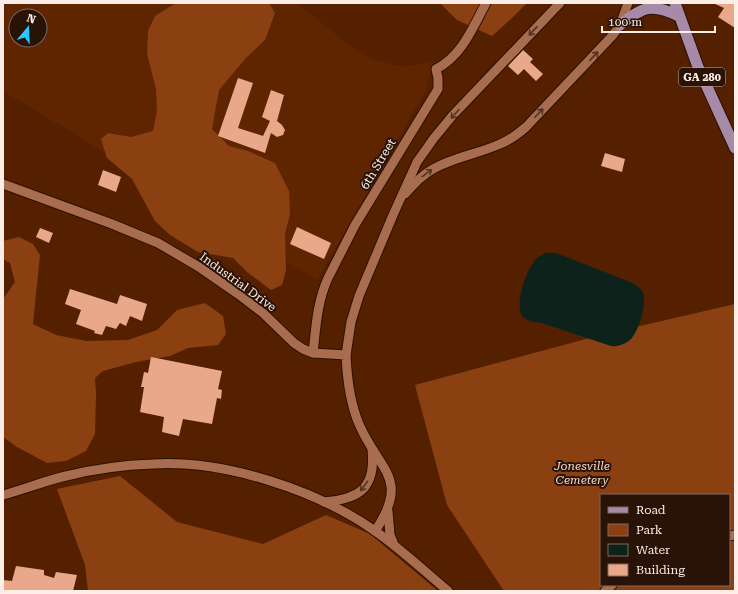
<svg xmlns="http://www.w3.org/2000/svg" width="738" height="594" font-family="'Roboto Serif',serif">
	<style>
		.built { fill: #5f2400; fill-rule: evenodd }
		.green { fill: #8b4012; fill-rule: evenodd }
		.water { fill: #0c221a }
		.building { fill: #e8a889 }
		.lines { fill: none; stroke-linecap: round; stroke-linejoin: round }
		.minor-casing { stroke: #2c1003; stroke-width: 11 }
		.major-casing { stroke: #2c1003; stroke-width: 13 }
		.minor { stroke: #a86d4f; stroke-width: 9 }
		.major { stroke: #a68aa8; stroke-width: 11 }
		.oneway { stroke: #553220 }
		.labels { text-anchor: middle; stroke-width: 4; stroke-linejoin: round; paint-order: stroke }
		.shield { fill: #291206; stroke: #bdaca4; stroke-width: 1 }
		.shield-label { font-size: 11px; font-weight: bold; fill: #fceee7 }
		.street-label { font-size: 12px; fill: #fceee7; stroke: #291206 }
		.park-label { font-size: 12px; font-style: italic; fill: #f4d6c8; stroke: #291206 }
	</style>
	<rect width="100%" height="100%" fill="#542000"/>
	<path class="built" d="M 3,3 L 298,3 L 339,37 L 371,59 L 404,67 L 434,61 L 426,90 L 317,280 L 3,91 ZM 16,16 L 40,16 L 40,40 L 16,40 Z"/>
	<g class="green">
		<polygon points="176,3 269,3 275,13 265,40 246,58 219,90 212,129 229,146 248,151 275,163 289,191 290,214 285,234 286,270 282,285 271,290 247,272 233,258 198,252 170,235 155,221 132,179 107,158 101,139 108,133 131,137 153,131 157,111 156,89 147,54 148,31 155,16"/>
		<polygon points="440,3 527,3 512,18 492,36 457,20"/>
		<polygon points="19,237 33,244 40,255 33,324 56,335 86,341 128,340 157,330 177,310 205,303 223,316 226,334 218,345 188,348 170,356 136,362 103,371 95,378 96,394 95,434 86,451 66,461 47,463 17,447 3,437 3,299 15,282 10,263 3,259 3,241"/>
		<path d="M 735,304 L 735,591 L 504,591 L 447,505 L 415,385 L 597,336 ZM 601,495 L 729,495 L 729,585 L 601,585 Z"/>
		<polygon points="120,476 177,522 263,544 326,515 370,534 438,591 88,591 85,565 57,489"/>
	</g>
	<path class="water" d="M 545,253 L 556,253 L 635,284 C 637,286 641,289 642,291 C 648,303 639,330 631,339 C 626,344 617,347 611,346 L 542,323 C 536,322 529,322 524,318 C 512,308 527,267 537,258 C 539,256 543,255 545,253 Z"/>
	<g class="building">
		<polygon points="713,3 735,3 735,28 718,17 724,8"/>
		<polygon points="523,50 533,59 530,62 543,74 536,81 524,69 518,75 508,66"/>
		<polygon points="238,78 253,83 238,128 263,136 270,121 262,117 271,90 284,95 277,121 282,125 285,130 283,135 277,137 271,133 265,153 218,136"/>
		<polygon points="605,153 625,159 622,172 601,166"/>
		<polygon points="103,170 121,177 116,192 98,185"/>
		<polygon points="297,227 331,243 324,259 290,244"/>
		<polygon points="40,228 53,233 49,243 36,237"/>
		<polygon points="70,289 117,304 120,295 147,304 142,321 130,316 126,326 120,323 116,329 106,326 102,335 94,333 95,331 76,324 81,310 65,304"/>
		<polygon points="151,357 222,371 218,389 222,390 221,399 217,398 212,424 183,419 179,436 162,432 164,417 140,412 144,387 141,387 144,372 148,373"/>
		<polygon points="16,566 44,570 44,575 54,578 56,572 77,575 73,591 3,591 3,580 12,581"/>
	</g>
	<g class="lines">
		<defs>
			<g id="minor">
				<path d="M 3,184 L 112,224 L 158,243 L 199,267 L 238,294 L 263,313 L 294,343 L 303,349 L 313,353 L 346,355 C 347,378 350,403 359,424 C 379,471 411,478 375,531"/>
				<path d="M 405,194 C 414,184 422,175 433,169 C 454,157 478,154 500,144 C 510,140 518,134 526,127 L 613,35 L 620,25 L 628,3"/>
				<path d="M 313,353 C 316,327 317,302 328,278 L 355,225 L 438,89 L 438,78 L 436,69 C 462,56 473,27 486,3"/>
				<polyline points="346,355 351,322 359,296 393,215 417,162 434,138 453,115 560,3"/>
				<path d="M 3,495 C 24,489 45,481 66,476 C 94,469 125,465 153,464 C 225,460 317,490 375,531 C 401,549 424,571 448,591"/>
				<path d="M 324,502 C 360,499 376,488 372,449"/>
				<polyline points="388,511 390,535 394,545"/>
				<polyline points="729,536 735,535"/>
				<polyline points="605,591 612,585"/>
			</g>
			<g id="major">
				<polyline points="675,3 698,67 735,148"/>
				<path d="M 620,25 C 643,6 652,3 679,16"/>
			</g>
		</defs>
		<use href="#minor" class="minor-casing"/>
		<use href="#major" class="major-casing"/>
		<use href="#minor" class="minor"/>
		<use href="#major" class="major"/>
	</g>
	<defs><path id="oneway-shaft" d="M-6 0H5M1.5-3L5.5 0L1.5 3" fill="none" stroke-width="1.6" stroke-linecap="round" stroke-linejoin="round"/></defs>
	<g class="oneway">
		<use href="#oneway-shaft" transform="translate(533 31) rotate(133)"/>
		<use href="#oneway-shaft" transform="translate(594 56) rotate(-47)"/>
		<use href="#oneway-shaft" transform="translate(539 113) rotate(-46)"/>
		<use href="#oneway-shaft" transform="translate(455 114) rotate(132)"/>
		<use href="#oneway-shaft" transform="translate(427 173) rotate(-36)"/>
		<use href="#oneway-shaft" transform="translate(364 486) rotate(127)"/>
	</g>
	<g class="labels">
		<rect class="shield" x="679" y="68" width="46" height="18" rx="3"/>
		<g class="shield-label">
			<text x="702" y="81">GA 280</text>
		</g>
		<g class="street-label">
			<text transform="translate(378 164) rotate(-59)" y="4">6th Street</text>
			<text transform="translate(238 282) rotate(36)" y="4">Industrial Drive</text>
		</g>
		<g class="park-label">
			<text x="582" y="470">Jonesville<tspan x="582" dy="14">Cemetery</tspan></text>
		</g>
	</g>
	<rect width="738" height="594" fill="none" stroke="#fceee7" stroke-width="8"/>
	<rect x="600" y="494" width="130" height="92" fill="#291206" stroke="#7d6a60"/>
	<rect x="608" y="507" width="20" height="6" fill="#a68aa8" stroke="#7d6a60"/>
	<text x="636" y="514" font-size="12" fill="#fceee7">Road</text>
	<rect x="608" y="524" width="20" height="12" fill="#8b4012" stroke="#7d6a60"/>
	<text x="636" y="534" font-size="12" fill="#fceee7">Park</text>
	<rect x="608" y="544" width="20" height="12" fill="#0c221a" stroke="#7d6a60"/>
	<text x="636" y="554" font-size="12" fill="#fceee7">Water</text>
	<rect x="608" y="564" width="20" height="12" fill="#e8a889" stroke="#7d6a60"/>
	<text x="636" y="574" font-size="12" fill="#fceee7">Building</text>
	<g transform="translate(28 28) rotate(19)"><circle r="19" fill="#291206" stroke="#7d6a60"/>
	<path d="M0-3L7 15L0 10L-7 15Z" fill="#27c8ff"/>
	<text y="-6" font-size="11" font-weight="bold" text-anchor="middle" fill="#fceee7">N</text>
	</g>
	<path d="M602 26v6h113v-6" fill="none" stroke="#fceee7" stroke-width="2"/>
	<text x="608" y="26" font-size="12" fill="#fceee7" stroke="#291206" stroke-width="3" paint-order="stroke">100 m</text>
</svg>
